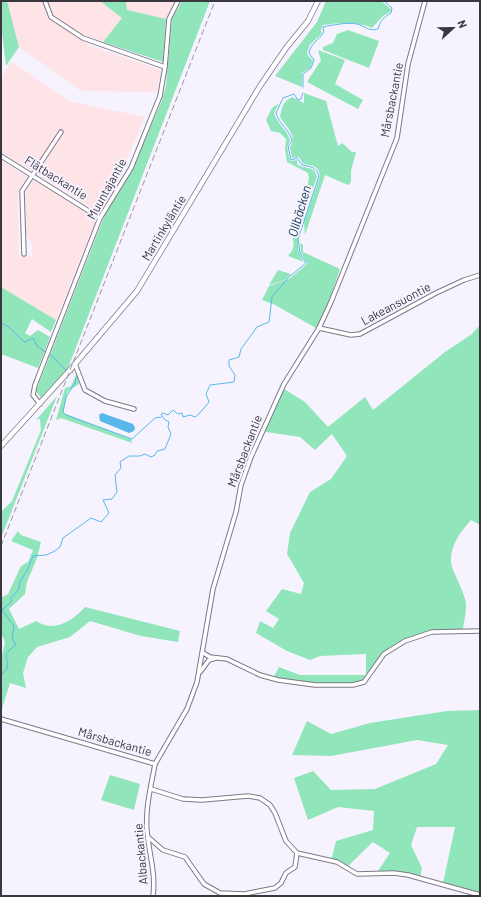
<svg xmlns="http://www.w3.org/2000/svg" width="481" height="897" font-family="Barlow,sans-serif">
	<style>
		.industrial { fill: #ffe4e7 }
		.green { fill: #91e5bb }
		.water { fill: #58b8ec }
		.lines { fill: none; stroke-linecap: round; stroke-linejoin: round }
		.stream { stroke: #58b8ec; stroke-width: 1 }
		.minor-casing { stroke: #7e7889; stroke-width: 5.5 }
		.tertiary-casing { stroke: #7e7889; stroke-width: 6 }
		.minor { stroke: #fff; stroke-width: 3.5 }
		.tertiary { stroke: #fff; stroke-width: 4.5 }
		.rail { stroke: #9b97a1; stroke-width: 1; stroke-dasharray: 6 3; stroke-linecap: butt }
		.labels { text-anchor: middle; stroke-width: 4; stroke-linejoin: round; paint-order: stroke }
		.street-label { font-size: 12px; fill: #3a373f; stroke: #f7f3fe }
		.water-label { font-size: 13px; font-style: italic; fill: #0c374c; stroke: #f7f3fe }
	</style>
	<rect width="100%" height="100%" fill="#f7f3fe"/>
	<g class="industrial">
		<polygon points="7,1 44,1 47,18 89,45 161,70 157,92 81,91 19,47"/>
		<polygon points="48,1 100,1 122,18 103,42 84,35 57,19 51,13"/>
		<polygon points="126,1 177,1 166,19 127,10"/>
		<polygon points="11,61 69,101 145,117 121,174 97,211 37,174 63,133 59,131 32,171 1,152 1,78"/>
		<polygon points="1,160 27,177 18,190 19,257 32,256 32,243 26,236 26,193 34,180 94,217 95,222 56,320 1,287"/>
	</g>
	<g class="green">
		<polygon points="1,1 7,1 19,47 6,66 1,24"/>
		<polygon points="100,1 126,1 127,10 166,19 163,62 103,42 122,18"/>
		<polygon points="182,1 210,1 68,368 41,398 36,391 106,212 133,168 162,100 166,85 172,19"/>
		<path d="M 326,1 L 381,1 L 391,9 L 390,12 L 383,16 L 372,28 C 354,21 341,23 323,25 L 321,30 L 322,33 C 316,41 309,41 307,54 L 313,61 L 310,68 L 302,73 L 302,87 L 275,76 L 317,22 Z"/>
		<polygon points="348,30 379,41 369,68 323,50 323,47 333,43 337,34"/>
		<polygon points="318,50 345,60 335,84 363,100 358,109 307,82 321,60"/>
		<path d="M 304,93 L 326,101 L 338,146 L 342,143 L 352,152 L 356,152 L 351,171 L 351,182 L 348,185 L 325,175 L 305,235 L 304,222 L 320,176 C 319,166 312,165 303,164 L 299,157 L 292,158 L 290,147 C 298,135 286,127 280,117 C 282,107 283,101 292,97 L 304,103 Z"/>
		<path d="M 279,103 L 274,113 C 277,124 288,130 290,141 L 287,147 L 290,161 L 297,160 L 297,164 C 305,170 315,165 317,177 L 301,221 C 302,240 292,243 304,262 L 288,256 C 294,249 295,245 292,237 L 299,230 L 299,223 L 309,178 L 308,173 L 287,162 L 285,150 L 286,139 L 280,133 L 271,131 L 266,120 L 272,108 Z"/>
		<polygon points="300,243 303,245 303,252 340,269 328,304 316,328 275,305 262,300 269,286 289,279 307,264 301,252"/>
		<polygon points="278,270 291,274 285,280 269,285"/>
		<polygon points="1,287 56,320 51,332 32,319 25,333 30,336 38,330 50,337 38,368 1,354"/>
		<path d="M 480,325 L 480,525 L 471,520 C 460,532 447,550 452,567 C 456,578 462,588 465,599 C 468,609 464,619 463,629 C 435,630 397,634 379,658 C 373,665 370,678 361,682 C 342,689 293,681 273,678 L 279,667 L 300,675 L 366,675 L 366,654 L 320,656 L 310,660 L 287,651 L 256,633 L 260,621 L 273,628 L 279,619 L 266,611 L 282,589 L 301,594 L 304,583 L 287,554 L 290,533 L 310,492 L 331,479 L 347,456 L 332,434 L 315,450 L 300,437 L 266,432 L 264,429 L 284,389 L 305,402 L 328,427 L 365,397 L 373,410 L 445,352 L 472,334 Z"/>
		<polygon points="77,373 79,384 68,391 63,413 131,439 132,443 61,418 56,420 65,388 71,386"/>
		<polygon points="57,396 1,538 2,511 12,501 41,430 40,419 36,420"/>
		<path d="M 18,531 L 21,535 L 41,542 L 37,558 L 27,582 L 25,594 L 9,609 L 19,629 L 36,621 C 55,633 72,621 85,607 L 180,631 L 178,642 L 141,636 L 90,621 L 70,637 L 37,647 L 28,657 L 23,673 L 26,688 L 10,683 L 1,712 L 1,660 L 5,642 L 1,633 L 1,598 L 8,594 L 21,566 L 28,562 L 33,550 L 11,541 Z"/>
		<polygon points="480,710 480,894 443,883 455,827 417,827 411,845 422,868 420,878 408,875 376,874 390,853 373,842 346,868 331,861 336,841 373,830 374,811 338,807 308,820 294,778 313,771 331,790 375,789 436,764 448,745 417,740 331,756 292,755 307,721 331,734 370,723 447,711"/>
		<polygon points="110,775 140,784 134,810 101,800"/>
	</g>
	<polygon class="water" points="102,413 133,424 135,428 134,431 129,433 100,421 99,415"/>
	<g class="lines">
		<g class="stream">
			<path d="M 303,87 L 303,74 L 311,68 L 314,60 L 309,53 C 310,44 319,40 324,32 L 323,27 C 332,25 348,22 357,24 C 365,26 369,32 378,29 C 380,21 384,17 391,13 L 392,8 L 384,1"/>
			<path d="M 1,323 C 12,327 16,336 25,342 L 33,338 L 37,346 L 45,352"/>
			<path d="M 50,355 C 57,358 59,366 66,370"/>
			<polyline points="72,372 73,373"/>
			<polyline points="76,377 75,383 66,397 63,412 66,415 132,439 155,418 161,417"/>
			<path d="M 1,675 L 7,669 C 9,652 0,657 16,645 L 12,638 L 14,626 L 2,610 L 11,602 L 11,598 L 19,589 L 20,581 L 27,571 L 33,556 L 46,555 L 55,551 L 60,547 L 63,538 L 91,518 L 101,522 L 109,513 L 103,500 L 112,499 L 117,492 L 115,475 L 121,468 L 120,462 L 129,456 L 140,456 L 145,454 L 151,457 L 155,455 L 157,451 L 165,449 L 171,434 L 168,427 L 169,422 L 164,419 L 161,414 L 163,413 L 168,415 L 173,410 L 178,414 L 182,413 L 183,417 L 190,415 L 195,417 L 198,415 L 209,402 L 206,394 L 210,385 L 234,382 L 235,375 L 229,366 L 229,360 L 239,357 L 241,349 L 257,327 L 269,322 L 272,297 L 288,278 L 306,263 L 300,253 L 298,239 L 319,176 C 316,166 310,167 302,165 L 297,158 L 291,160 L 288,146 L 292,141 C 290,130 279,124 276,113 L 283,98 L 294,94 L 298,100 L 301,99 L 303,93"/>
		</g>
		<defs>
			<g id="minor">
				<polyline points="45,1 51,17 83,38 165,67"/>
				<polyline points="1,156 100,218"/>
				<polyline points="24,254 22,191 61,132"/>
				<polyline points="319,328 351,335 360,334 436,293 464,280 480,275"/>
				<polyline points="75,364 85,390 105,401 134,409"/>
				<polyline points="40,404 33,395 35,385 100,218 131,168 160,96 165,67 169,19 178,1"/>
				<polyline points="203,653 210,657 227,659 260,675 278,680 315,685 353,685 364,682 384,654 405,641 432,632 480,631"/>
				<polyline points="200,672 209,660 216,658"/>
				<polyline points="1,719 155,764 187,709 197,682 213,589 236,512 241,485 251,457 284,384 319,328 331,302 397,138 408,64 425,1"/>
				<polyline points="151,789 183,799 202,800 248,796 260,798 270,805 275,813 286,841 297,853 337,862 357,874 394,873 408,875 480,895"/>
				<polyline points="148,837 163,850 185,857 204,884 220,893 244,894 275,888 281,883 286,873 295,867 297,853"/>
				<path d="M 153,896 C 156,873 149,854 147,831 C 145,809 151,786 155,764"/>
			</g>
			<polyline id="tertiary" points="1,446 70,370 137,291 260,86 286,48 308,21 318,1"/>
		</defs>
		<use href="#minor" class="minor-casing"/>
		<use href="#tertiary" class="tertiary-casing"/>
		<use href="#minor" class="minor"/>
		<use href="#tertiary" class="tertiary"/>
		<polyline class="rail" points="1,546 215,1"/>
	</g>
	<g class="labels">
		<g class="street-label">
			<text transform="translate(392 100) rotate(-79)" y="4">Mårsbackantie</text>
			<text transform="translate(56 178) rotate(32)" y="4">Flätbackantie</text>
			<text transform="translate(107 189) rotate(-61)" y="4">Muuntajantie</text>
			<text transform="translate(164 228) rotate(-59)" y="4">Martinkyläntie</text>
			<text transform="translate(396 304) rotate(-28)" y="4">Lakeansuontie</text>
			<text transform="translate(245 451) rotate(-69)" y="4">Mårsbackantie</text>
			<text transform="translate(115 742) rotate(16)" y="4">Mårsbackantie</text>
			<text transform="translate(141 854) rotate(-95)" y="4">Albackantie</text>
		</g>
		<g class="water-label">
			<text transform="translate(299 211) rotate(-74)" y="5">Ollbäcken</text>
		</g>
	</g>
	<rect width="481" height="897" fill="none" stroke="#3a373f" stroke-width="4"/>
	<g transform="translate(453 28) rotate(68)" stroke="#f7f3fe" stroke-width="3" paint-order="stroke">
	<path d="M0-3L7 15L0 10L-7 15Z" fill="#3a373f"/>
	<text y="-6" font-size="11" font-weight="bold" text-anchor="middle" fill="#3a373f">N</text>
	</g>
</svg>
